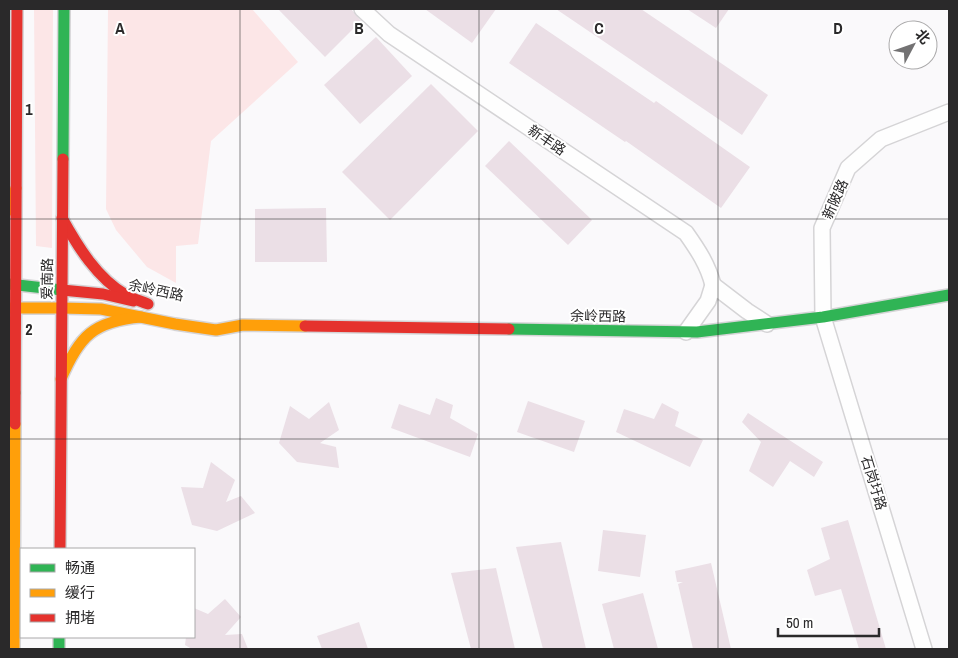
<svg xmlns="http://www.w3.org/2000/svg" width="958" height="658" font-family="'Archivo Narrow','Noto Sans SC',sans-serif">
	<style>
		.green { fill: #fce6e7 }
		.building { fill: #ebdfe6 }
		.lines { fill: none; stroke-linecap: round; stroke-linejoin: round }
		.street-casing { stroke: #d5d4d6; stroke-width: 18 }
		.fast-casing { stroke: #d5d4d6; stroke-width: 14 }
		.slow-casing { stroke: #d5d4d6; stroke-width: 14 }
		.jam-casing { stroke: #d5d4d6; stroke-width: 14 }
		.street { stroke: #fefefe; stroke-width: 15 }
		.fast { stroke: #30b455; stroke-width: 11 }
		.slow { stroke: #ff9f0a; stroke-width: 11 }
		.jam { stroke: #e5322d; stroke-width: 11 }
		.grid { fill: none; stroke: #2a292a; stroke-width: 1; stroke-opacity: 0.55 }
		.labels { text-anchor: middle; stroke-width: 4; stroke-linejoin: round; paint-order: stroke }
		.street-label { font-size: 14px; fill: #2a292a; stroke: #fff }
		.grid-label { font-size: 16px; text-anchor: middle; font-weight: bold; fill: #2a292a; stroke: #fff; stroke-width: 4; stroke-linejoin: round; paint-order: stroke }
	</style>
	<rect width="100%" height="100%" fill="#faf9fb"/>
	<g class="green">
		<polygon points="34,9 53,9 52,248 36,246"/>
		<polygon points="108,9 252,9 298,62 211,141 198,244 176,246 176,283 147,267 116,230 106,209"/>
	</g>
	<g class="building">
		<polygon points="278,9 351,9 361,21 325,57"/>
		<polygon points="425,9 496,9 472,43"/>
		<polygon points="556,9 641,9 768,95 742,135"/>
		<polygon points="687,9 729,9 716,28"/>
		<polygon points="536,23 654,103 656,101 750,167 721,208 626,141 625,142 509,63"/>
		<polygon points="376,37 412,76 360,124 324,85"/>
		<polygon points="431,84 478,131 390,220 342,172"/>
		<polygon points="509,141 592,220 568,245 485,166"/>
		<polygon points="326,208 327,262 255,262 255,209"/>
		<polygon points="436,398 453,405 450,418 478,434 470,457 391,428 399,404 430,415"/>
		<polygon points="528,401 585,421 574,452 517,432"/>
		<polygon points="329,402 339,430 320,443 336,447 339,468 297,462 279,443 290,406 309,419"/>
		<polygon points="662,403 679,412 675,426 703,440 690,467 616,432 624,409 654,419"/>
		<polygon points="748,413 823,462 814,477 790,461 773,487 749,471 761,442 742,422"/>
		<polygon points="211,462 235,480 226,502 241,496 255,513 217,531 192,525 181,487 203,488"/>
		<polygon points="848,520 886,649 859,649 841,589 815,596 807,570 830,559 821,528"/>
		<polygon points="603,530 646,535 640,577 598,571"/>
		<polygon points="561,542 586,649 543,649 516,547"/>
		<polygon points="711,563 731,649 693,649 678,584 683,582 677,582 675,571"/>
		<polygon points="496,568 515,649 471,649 451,573"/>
		<polygon points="643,593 658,649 614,649 602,604"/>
		<polygon points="225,599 241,617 225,635 242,634 248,649 192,649 185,645 186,637 194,637 194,608 208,614"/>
		<polygon points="359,622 368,649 322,649 317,636"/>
	</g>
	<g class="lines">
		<defs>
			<g id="street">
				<path d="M 362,9 L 389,34 L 686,233 C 698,250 708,265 713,285"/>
				<polyline points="686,332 708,301 713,285 747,311 767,324"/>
				<polyline points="924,649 823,317 822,228 848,168 881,139 949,112"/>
			</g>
			<g id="fast">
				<polyline points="63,159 64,9"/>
				<polyline points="9,284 62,290"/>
				<polyline points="509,329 697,332 823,317 949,295"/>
				<polyline points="9,363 15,393"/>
				<polyline points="59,637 59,649"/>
			</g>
			<g id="slow">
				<polyline points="9,210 16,188"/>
				<polyline points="9,308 61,308"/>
				<polyline points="61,308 101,309 175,324 216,330 243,325 305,326"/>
				<path d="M 61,379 C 79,336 94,321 141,317"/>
				<polyline points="14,649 15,424"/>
			</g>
			<g id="jam">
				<path d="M 62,218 C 78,247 97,278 126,295 C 133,299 141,301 148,304"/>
				<polyline points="62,290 103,294 133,301"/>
				<polyline points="305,326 509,329"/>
				<polyline points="15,424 17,9"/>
				<polyline points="60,549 63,159"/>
			</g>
		</defs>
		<use href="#street" class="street-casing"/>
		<use href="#fast" class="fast-casing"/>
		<use href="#slow" class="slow-casing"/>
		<use href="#jam" class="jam-casing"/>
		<use href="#street" class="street"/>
		<use href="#fast" class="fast"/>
		<use href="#slow" class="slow"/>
		<use href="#jam" class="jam"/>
	</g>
	<path class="grid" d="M 240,9 L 240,649M 479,9 L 479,649M 718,9 L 718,649M 9,219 L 949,219M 9,439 L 949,439"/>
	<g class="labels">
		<g class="street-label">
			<text transform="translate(547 140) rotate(34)" y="5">新丰路</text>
			<text transform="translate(835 199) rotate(-66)" y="5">新陂路</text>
			<text transform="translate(47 279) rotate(-89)" y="5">爱南路</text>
			<text transform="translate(156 290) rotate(12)" y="5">余岭西路</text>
			<text transform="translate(598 316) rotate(1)" y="5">余岭西路</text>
			<text transform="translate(874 483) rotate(73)" y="5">石岗圩路</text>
		</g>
	</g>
	<g class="grid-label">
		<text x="120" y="34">A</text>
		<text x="359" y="34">B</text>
		<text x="599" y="34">C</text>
		<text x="838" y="34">D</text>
		<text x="29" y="115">1</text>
		<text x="29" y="335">2</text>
	</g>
	<rect width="958" height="658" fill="none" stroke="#2a292a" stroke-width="20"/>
	<rect x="20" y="548" width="175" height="90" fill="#ffffff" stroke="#aaa9aa"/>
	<rect x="30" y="564" width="25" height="8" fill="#30b455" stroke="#aaa9aa"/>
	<text x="65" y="573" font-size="15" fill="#2a292a">畅通</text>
	<rect x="30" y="589" width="25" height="8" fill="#ff9f0a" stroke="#aaa9aa"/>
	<text x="65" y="598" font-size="15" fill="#2a292a">缓行</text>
	<rect x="30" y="614" width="25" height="8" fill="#e5322d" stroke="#aaa9aa"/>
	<text x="65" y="623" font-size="15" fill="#2a292a">拥堵</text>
	<g transform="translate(913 45) rotate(49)"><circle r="24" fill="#ffffff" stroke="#aaa9aa"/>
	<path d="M0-4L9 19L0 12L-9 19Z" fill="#737273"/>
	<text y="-8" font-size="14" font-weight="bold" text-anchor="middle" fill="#2a292a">北</text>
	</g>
	<path d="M778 628v8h101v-8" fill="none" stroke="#2a292a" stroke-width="2.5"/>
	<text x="786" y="628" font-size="15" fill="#2a292a" stroke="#ffffff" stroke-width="4" paint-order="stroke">50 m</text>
</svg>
